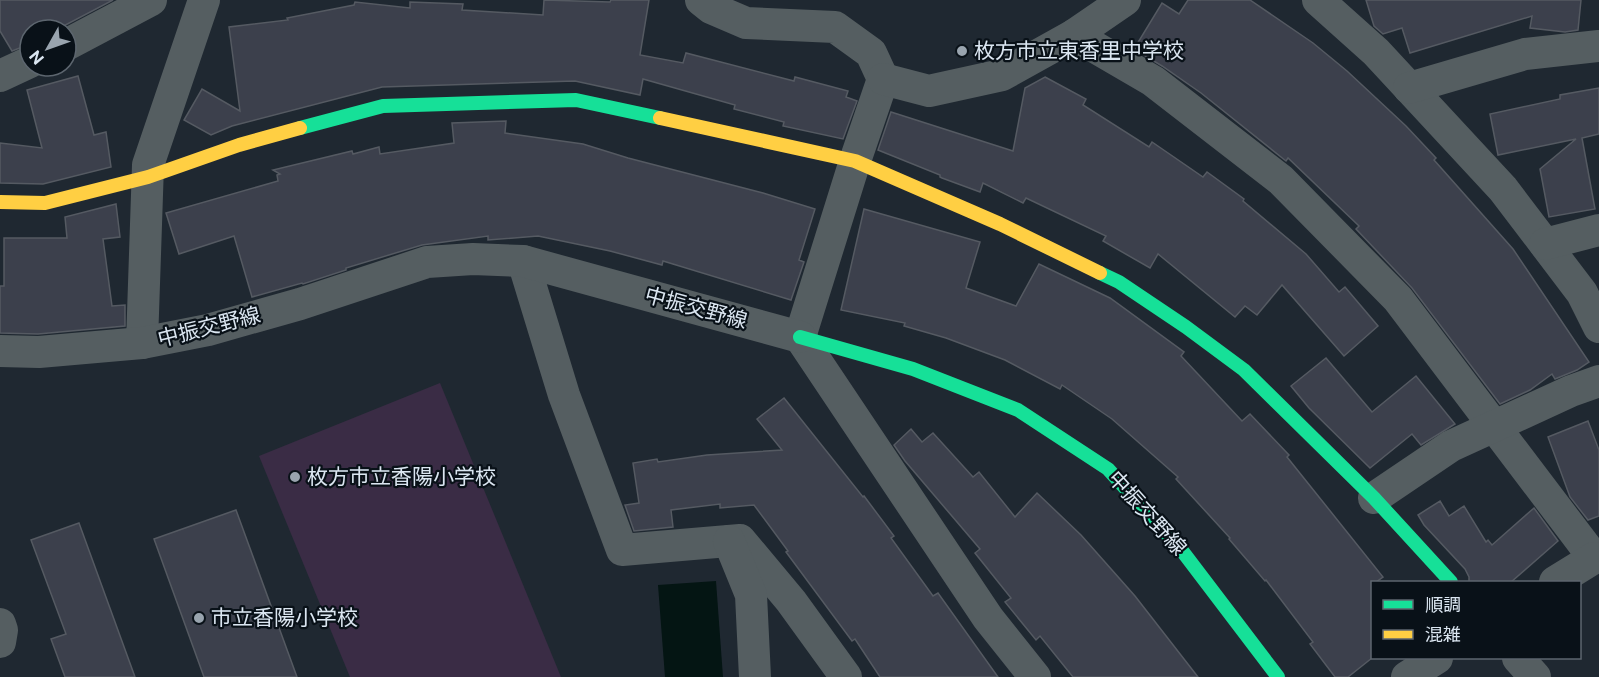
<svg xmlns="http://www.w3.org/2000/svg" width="1599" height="677" font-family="'Public Sans','Noto Sans JP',sans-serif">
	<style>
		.green { fill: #3a2c45 }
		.water { fill: #041513 }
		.building { fill: #3c404c; stroke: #555a62; stroke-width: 1.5 }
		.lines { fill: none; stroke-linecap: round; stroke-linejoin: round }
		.street { stroke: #555e61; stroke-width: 32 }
		.fast { stroke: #16e098; stroke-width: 14 }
		.slow { stroke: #ffcf43; stroke-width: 14 }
		.poi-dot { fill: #99a4ae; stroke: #091118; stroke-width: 2 }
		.labels { text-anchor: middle; stroke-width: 4.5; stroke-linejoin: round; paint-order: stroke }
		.poi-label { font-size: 21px; fill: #dbe6f1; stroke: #091118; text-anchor: start }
		.street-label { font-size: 21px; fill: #dbe6f1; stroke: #091118 }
	</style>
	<rect width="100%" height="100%" fill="#1f2831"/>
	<polygon class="green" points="440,383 561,677 350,677 259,456"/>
	<polygon class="water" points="716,581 723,677 665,677 658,585"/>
	<g class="building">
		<polygon points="0,0 113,0 56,30 30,30 30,44 12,51 0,31"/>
		<polygon points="544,0 610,2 611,0 649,0 640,55 683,63 686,53 794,81 795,77 848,91 846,97 857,101 843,139 783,126 784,122 734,109 735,105 643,79 640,95 575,81 382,87 232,126 211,135 184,120 202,89 240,111 229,27 288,20 287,18 354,5 355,2 410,8 410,2 463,4 462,10 543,15"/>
		<polygon points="1188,0 1250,0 1313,43 1347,71 1406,126 1436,158 1434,160 1513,249 1589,362 1577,370 1555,379 1552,374 1530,390 1500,404 1412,288 1356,229 1359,226 1288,158 1286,161 1201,93 1162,66 1134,49 1162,3 1179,14"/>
		<polygon points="1366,0 1581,0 1578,30 1565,32 1530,28 1532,16 1410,53 1402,28 1383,34 1374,26"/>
		<polygon points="78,76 94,135 106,132 111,167 43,184 0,183 0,143 42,148 27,90"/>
		<polygon points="1045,77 1086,99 1083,105 1149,147 1152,142 1203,177 1207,172 1244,199 1243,201 1306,254 1339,292 1345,287 1378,326 1344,356 1282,285 1257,315 1245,306 1235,317 1158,254 1150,268 1103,241 1106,236 1026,198 1023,203 983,183 980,192 942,178 940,177 940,175 878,150 891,112 1013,151 1025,88"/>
		<polygon points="1599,88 1599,134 1582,138 1595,209 1549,217 1540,169 1576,139 1498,155 1490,114 1560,99 1560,95"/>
		<polygon points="506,121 505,133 583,144 628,158 763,193 815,209 799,260 804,262 791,300 663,261 662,265 610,251 538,236 488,240 488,236 422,245 346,268 346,270 303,284 302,283 252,297 234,236 179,254 166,213 278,181 277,175 280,174 273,170 352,151 353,154 379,147 380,154 454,143 452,123"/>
		<polygon points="116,204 120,237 103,239 112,306 125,305 125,326 38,334 0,333 0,286 4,286 4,238 67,238 65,217"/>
		<polygon points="864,209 980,242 966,288 1016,306 1039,264 1110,298 1184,352 1181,356 1242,421 1250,414 1289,455 1287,457 1383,577 1376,582 1372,582 1372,658 1348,677 1335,677 1310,644 1313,642 1266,580 1265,581 1229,539 1230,538 1176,479 1178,477 1112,419 1062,385 1060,389 1005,360 946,338 904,326 905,323 841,310"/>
		<polygon points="1326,358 1372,412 1416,376 1455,424 1421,445 1412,434 1370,468 1309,408 1291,386"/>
		<polygon points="784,398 863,497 864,496 894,536 891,538 933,596 938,593 998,677 880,677 855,639 852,641 786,552 788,551 754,505 720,508 720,504 671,510 673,527 634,531 625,505 639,503 633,463 657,459 658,462 707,455 782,450 757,419"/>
		<polygon points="1588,421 1599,450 1599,516 1588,520 1570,497 1548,437"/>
		<polygon points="911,429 922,442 933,433 973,477 979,472 1015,517 1037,493 1081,535 1135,596 1198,677 1073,677 1040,636 1036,640 1005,602 1011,598 975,553 980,549 905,461 894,445"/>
		<polygon points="1440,501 1449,516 1464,506 1486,542 1488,540 1492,545 1534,508 1558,541 1511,582 1469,582 1469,577 1465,569 1424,525 1418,515"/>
		<polygon points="236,510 297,677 204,677 154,539"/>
		<polygon points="79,523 135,677 65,677 51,639 66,634 31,540"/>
	</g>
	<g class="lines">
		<g class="street">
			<polyline points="701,0 711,8 746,23 835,27 871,53 883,79 855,161 800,337"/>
			<polyline points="1318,0 1376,52 1503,189 1582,293 1599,327"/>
			<polyline points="1074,35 1153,81 1281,180 1398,299 1594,558 1599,557"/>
			<polyline points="66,45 151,0"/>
			<polyline points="0,76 30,62"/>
			<polyline points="883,79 929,91 1002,75 1074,35 1125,0"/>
			<polyline points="1409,88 1525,54 1599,46"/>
			<polyline points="1545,244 1599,230"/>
			<polyline points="523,261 564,395 622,550 740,540 791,601 846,677"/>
			<polyline points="800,337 988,618 1035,677"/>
			<polyline points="142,343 148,165 204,0"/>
			<polyline points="0,351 39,352 142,343 208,330 300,304 427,262 473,259 523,261 800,337"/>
			<polyline points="1374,498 1451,446 1571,391 1599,381"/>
			<polyline points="729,541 751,595 755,677"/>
			<polyline points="1555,582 1594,558"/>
			<polyline points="0,624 2,630 0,642"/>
			<polyline points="1518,658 1535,677"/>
			<polyline points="1407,677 1437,658"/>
		</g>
		<g class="fast">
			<polyline points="300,128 383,106 576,100 660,118"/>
			<polyline points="1100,273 1119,282 1186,327 1244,370 1374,498 1451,582"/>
			<polyline points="800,337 913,369 1018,410 1108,469 1183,552 1278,677"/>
		</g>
		<g class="slow">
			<polyline points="660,118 855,161 1000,224 1100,273"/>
			<polyline points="0,202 45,203 148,177 239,145 300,128"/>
		</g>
	</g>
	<g class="poi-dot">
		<circle cx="962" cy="51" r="6"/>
		<circle cx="295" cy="477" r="6"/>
		<circle cx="199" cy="618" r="6"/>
	</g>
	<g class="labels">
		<g class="poi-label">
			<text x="974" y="58">枚方市立東香里中学校</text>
			<text x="307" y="484">枚方市立香陽小学校</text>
			<text x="211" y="625">市立香陽小学校</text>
		</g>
		<g class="street-label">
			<text transform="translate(696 308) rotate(15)" y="7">中振交野線</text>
			<text transform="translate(209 327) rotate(-14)" y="7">中振交野線</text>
			<text transform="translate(1147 513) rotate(48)" y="7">中振交野線</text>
		</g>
	</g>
	<rect x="1371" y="581" width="210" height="78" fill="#091118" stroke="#5d666f" stroke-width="1.5"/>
	<rect x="1383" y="600" width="30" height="9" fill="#16e098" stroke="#5d666f" stroke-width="1.5"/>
	<text x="1425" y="611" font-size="18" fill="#dbe6f1">順調</text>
	<rect x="1383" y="630" width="30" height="9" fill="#ffcf43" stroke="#5d666f" stroke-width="1.5"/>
	<text x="1425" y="641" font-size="18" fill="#dbe6f1">混雑</text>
	<g transform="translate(48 48) rotate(230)"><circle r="28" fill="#091118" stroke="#5d666f" stroke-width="1.5"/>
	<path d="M0-4.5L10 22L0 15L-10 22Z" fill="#99a4ae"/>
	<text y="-9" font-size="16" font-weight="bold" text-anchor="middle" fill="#dbe6f1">N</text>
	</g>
</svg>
